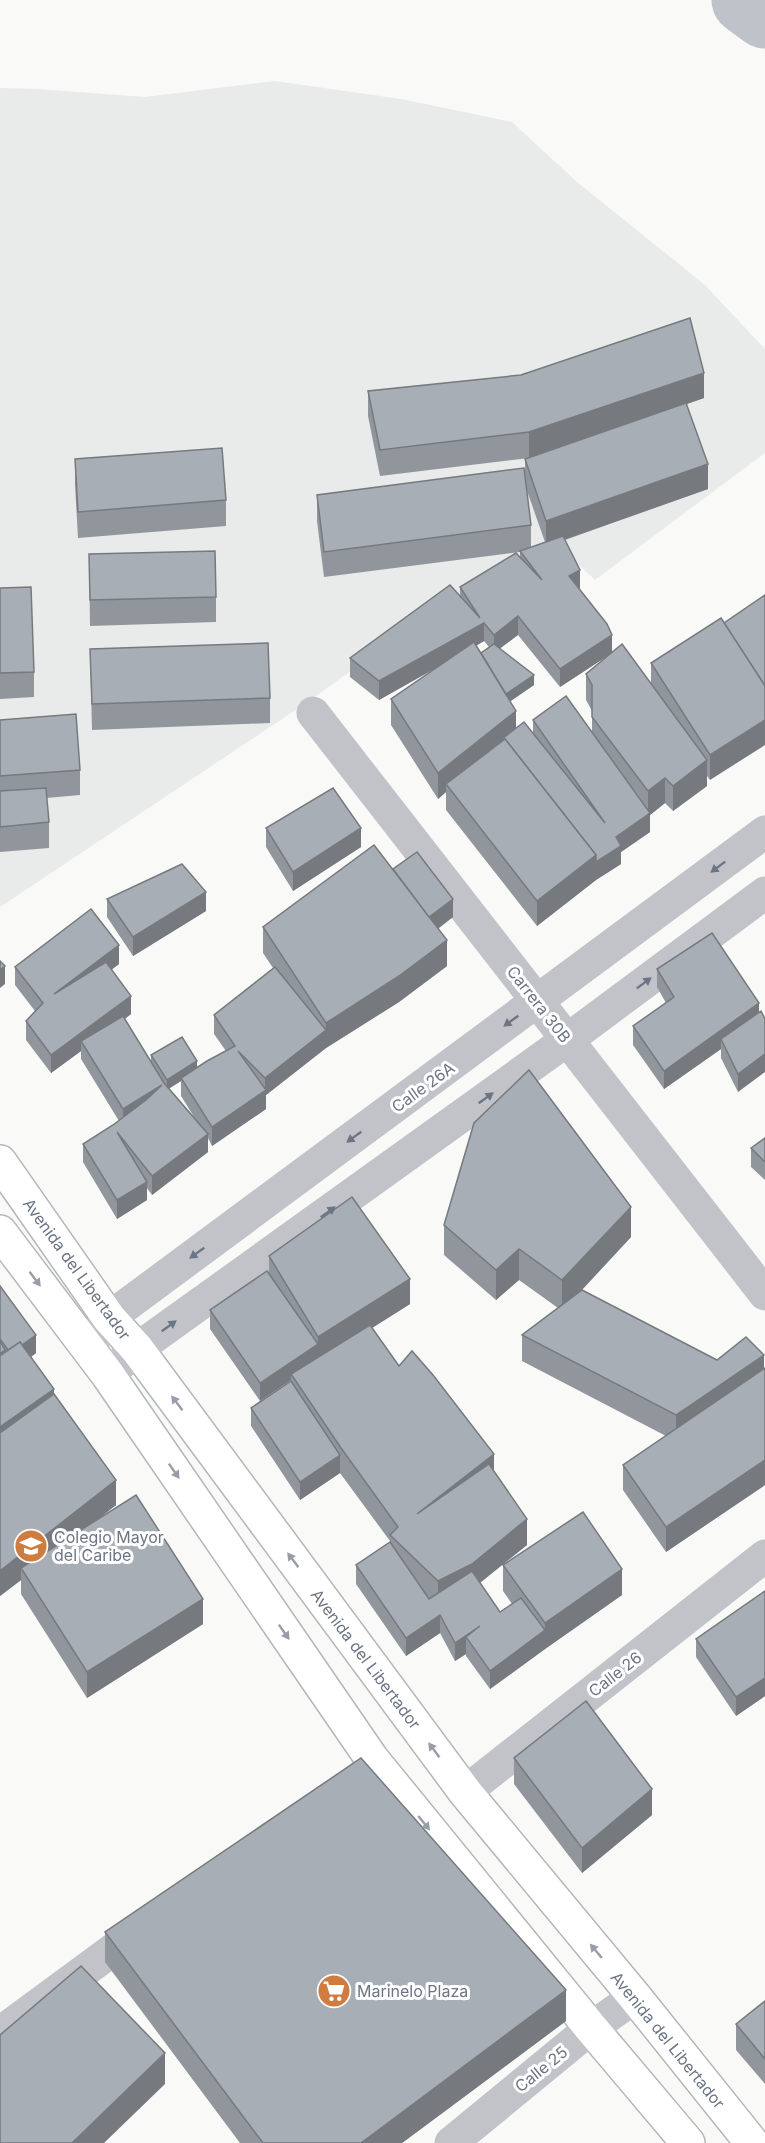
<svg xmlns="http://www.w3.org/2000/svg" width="765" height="2143" font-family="Inter,sans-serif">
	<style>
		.built { fill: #e9eaea }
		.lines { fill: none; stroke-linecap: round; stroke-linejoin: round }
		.river { stroke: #bdc3c9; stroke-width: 69 }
		.major-casing { stroke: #b3b6ba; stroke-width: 36 }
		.minor { stroke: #c1c3c8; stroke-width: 33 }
		.major { stroke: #fff; stroke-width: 33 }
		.wall { fill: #90969c; fill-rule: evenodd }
		.shaded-wall { fill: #767a7f }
		.building { fill: #a8aeb5; stroke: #767a7f; stroke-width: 1.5 }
		.oneway { fill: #6c7584 }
		.oneway2 { fill: #989ea9 }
		.labels { text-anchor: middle; stroke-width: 6; stroke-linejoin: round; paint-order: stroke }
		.street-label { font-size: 16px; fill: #6c7584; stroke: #fff }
		.poi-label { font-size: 16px; fill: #6c7584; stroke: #fff; text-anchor: start }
	</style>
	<rect width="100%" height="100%" fill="#f9f9f7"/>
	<polygon class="built" points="275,81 401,99 512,122 577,182 705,285 765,349 765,453 595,580 565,552 534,552 513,555 306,703 0,907 0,88 37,89 145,97"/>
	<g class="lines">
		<polyline class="river" points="746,0 765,14"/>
		<defs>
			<g id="major">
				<polyline points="0,1162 109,1318 137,1349 465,1792 635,1997 752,2143"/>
				<polyline points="0,1232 108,1375 372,1759 591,2028 688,2143"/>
			</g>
		</defs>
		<use href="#major" class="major-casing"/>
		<g class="minor">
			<polyline points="313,713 765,1294"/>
			<polyline points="87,1347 109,1318 765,832"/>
			<polyline points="108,1375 137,1349 567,1040 765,893"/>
			<polyline points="465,1792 765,1556"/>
			<polyline points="0,2033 141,1929"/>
			<polyline points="451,2143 591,2028 635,1997"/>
		</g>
		<use href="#major" class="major"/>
	</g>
	<g class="wall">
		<path d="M 368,391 L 704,398 L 687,404 L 708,489 L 565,540 L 579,589 L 612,653 L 651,684 L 651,663 L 721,618 L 710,780 L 707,776 L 707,786 L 673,811 L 665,803 L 650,815 L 650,832 L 621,852 L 621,864 L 596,880 L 537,926 L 446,810 L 446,792 L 438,799 L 391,725 L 391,699 L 439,666 L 379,700 L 350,677 L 350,658 L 460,596 L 460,587 L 520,557 L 520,552 L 324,577 L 317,521 L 317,495 L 525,478 L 525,459 L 529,458 L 380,476 L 368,416 ZM 526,488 L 545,542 L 531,547 L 531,525 ZM 518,635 L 560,687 L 609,655 L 586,674 L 586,700 L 592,711 L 592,733 L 533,720 L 533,734 L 516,728 L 510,701 L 534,685 L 500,648 ZM 484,641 L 489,647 L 481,653 L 476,646 Z"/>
		<polygon points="75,459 226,500 226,526 78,538 75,484"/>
		<polygon points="89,554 216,597 216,622 90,626"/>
		<polygon points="0,588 34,672 34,697 0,699"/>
		<polygon points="90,649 270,698 270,723 92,730"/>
		<polygon points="0,720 80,770 80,795 46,798 49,822 49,848 0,852"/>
		<polygon points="266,828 361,847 293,891 266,847"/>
		<path d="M 393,869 L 453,917 L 438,929 L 447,966 L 399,1002 L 326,1048 L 266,1095 L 266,1109 L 212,1146 L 208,1138 L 208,1152 L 152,1195 L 147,1188 L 147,1200 L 117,1219 L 83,1162 L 83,1144 L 119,1121 L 81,1059 L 81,1051 L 51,1073 L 26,1040 L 26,1021 L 35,1011 L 15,985 L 15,967 L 119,964 L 111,970 L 131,1014 L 125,1019 L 151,1062 L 151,1055 L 197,1067 L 226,1051 L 214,1034 L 214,1015 L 273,968 L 263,953 L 263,927 ZM 181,1081 L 181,1096 L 196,1120 L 169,1088 Z"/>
		<polygon points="107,899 206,911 133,956 107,917"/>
		<polygon points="657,969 759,1003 738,1092 721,1058 721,1049 664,1089 633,1045 633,1026 666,1003 657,987"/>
		<polygon points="765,1138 765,1180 751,1167 751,1148"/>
		<polygon points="444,1225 631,1237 582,1290 717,1360 764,1369 765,1368 765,1485 666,1552 623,1490 623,1465 666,1436 522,1361 522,1335 558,1308 519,1280 496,1300 444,1255"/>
		<polygon points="269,1256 410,1304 372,1328 399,1366 494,1471 527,1545 480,1583 500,1612 512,1604 503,1591 503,1565 622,1595 545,1649 490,1689 466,1656 466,1654 455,1661 440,1633 406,1656 356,1584 356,1565 390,1542 390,1541 340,1473 300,1500 251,1426 251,1408 291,1381 291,1380 260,1401 210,1329 210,1310 269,1273"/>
		<polygon points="0,1286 36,1353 31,1357 54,1394 116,1505 98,1519 203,1624 87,1698 21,1594 21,1580 0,1596"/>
		<polygon points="765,1591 765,1696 736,1716 696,1657 696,1639"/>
		<polygon points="514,1758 652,1815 582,1873 514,1784"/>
		<polygon points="105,1932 566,2021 402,2143 240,2143 105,1962"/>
		<polygon points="765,2001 765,2084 736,2050 736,2024"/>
	</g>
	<g class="shaded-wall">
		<polygon points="704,373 704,398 529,458 529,432"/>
		<polygon points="708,464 708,489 546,546 546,521"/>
		<polygon points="580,570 580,589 569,594 569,576"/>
		<polygon points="518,616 518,635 494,653 494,635"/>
		<polygon points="484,623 484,641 379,700 379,681"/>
		<polygon points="612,635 612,653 560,687 560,669"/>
		<polygon points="534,675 534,685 502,707 502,697"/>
		<polygon points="516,711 516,736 502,739 502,747 446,784 446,792 438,799 438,773"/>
		<polygon points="765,720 765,745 710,780 710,755"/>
		<polygon points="707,760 707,786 673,811 673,786"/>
		<polygon points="665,778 665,803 650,815 650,832 621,852 621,864 596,880 537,926 537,901 616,837 648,815 648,791"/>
		<polygon points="361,828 361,847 293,891 293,872"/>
		<polygon points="206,892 206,911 133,956 133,937"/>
		<polygon points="453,899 453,917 426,937 426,919"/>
		<polygon points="447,940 447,966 399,1002 326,1048 266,1095 266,1109 212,1146 212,1127 265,1091 265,1078 326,1030 326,1023"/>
		<polygon points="119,945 119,964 54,1013 54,994"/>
		<polygon points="5,966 5,984 0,988 0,970"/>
		<polygon points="131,996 131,1014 85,1048 81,1041 81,1051 51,1073 51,1055"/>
		<polygon points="759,1003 759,1021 721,1039 721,1049 664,1089 664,1071"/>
		<polygon points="765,1054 765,1072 738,1092 738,1074"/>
		<polygon points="197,1061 197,1071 181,1078 181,1081 167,1090 167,1080"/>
		<polygon points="162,1085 123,1127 123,1109"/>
		<polygon points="208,1134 208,1152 152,1195 152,1176"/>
		<polygon points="147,1182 147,1200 117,1219 117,1200"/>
		<polygon points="631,1207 631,1237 562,1311 562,1280"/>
		<polygon points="519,1249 519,1280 496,1300 496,1270"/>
		<polygon points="410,1279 410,1304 318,1362 291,1374 291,1380 260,1401 260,1383 318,1344 318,1337"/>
		<polygon points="36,1335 36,1353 11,1372 11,1354"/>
		<polygon points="764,1355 764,1380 676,1440 676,1415"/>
		<polygon points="54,1389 54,1419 0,1458 0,1427"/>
		<polygon points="494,1454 494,1479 417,1514"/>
		<polygon points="340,1455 340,1473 300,1500 300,1482"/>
		<polygon points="765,1460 765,1485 666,1552 666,1527"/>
		<polygon points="116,1480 116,1505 26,1576 21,1568 21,1580 0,1596 0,1571"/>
		<polygon points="527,1519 527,1545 472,1589 438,1606 438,1581"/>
		<polygon points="622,1569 622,1595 545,1649 490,1689 490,1671 545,1630 545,1623"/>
		<polygon points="203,1599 203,1624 87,1698 87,1672"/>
		<polygon points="440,1615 440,1633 406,1656 406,1638"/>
		<polygon points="480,1626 466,1637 466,1654 455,1661 455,1643"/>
		<polygon points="765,1678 765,1696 736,1716 736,1697"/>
		<polygon points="652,1789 652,1815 582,1873 582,1848"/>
		<polygon points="566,1990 566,2021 402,2143 361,2143"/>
		<polygon points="165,2053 165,2084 104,2143 72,2143"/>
	</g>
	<g class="building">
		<polygon points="690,318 704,373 529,432 380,450 368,391 521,375"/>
		<polygon points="686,403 708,464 546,521 525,459"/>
		<polygon points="222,448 226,500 78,512 75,459"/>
		<polygon points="524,468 531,525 324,552 317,495"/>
		<polygon points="563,536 580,570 569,576 607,624 612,635 560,669 518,616 494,635 484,623 379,681 350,658 450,585 480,618 460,587 516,553 542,580 520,551"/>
		<polygon points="215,551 216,597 90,600 89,554"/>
		<polygon points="31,587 34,672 0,673 0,588"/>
		<polygon points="765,595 765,686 724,623"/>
		<polygon points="721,618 765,686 765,720 710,755 651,663"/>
		<polygon points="474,642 516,711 438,773 391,699"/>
		<polygon points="268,643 270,698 92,704 90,649"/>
		<polygon points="494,644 534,675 506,694 481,653"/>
		<polygon points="622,644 707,760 673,786 665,778 648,791 592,717 592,685 586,674"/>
		<polygon points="566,696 650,813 616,837 621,846 596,862 596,855 505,739 503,740 502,739 524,722 605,823 533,720"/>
		<polygon points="76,714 80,770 0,776 0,720"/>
		<polygon points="505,739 596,855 537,901 446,784"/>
		<polygon points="46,788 49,822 0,827 0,791"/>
		<polygon points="333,788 361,828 293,872 266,828"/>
		<polygon points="374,845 447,940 399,976 326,1023 263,927"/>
		<polygon points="417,852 453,899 429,917 393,869"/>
		<polygon points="182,864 206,892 133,937 107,899"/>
		<polygon points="91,909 119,945 54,994 106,962 131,996 51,1055 26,1021 43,1003 15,967"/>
		<polygon points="712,933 759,1003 664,1071 633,1026 674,997 657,969"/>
		<polygon points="0,961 5,966 0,970"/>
		<polygon points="275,967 326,1030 265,1078 238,1051 266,1090 212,1127 181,1078 207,1061 235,1046 214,1015"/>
		<polygon points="761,1011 765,1019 765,1054 738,1074 721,1039"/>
		<polygon points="123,1016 164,1083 208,1134 152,1176 117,1132 147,1182 117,1200 83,1144 113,1125 146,1100 162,1085 123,1109 81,1041"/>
		<polygon points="182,1037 197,1061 167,1080 151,1055"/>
		<polygon points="529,1070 631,1207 562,1280 519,1249 496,1270 444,1225 474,1123"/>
		<polygon points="765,1138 765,1162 751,1148"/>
		<polygon points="352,1197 410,1279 318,1337 269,1256"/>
		<polygon points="267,1271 318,1344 260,1383 210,1310"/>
		<polygon points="0,1286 36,1335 22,1345 20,1342 8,1350 0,1339"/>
		<polygon points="582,1290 717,1360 746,1337 764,1355 676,1415 522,1335"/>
		<polygon points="370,1325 399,1366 412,1351 433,1375 494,1454 417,1514 489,1464 527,1519 472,1564 438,1581 390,1535 398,1527 341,1448 291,1374"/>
		<polygon points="0,1341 5,1350 0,1354"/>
		<polygon points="20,1342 54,1389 0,1427 0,1356"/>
		<polygon points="765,1368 765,1460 666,1527 623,1465"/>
		<polygon points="291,1381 340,1455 300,1482 251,1408"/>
		<polygon points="54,1394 116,1480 0,1571 0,1433"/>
		<polygon points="136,1495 203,1599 87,1672 21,1568"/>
		<polygon points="583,1512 622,1569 545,1623 503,1565"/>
		<polygon points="390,1542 429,1599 472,1571 500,1612 521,1598 545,1630 490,1671 466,1637 480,1626 455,1643 440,1615 406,1638 356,1565"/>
		<polygon points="765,1591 765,1678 736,1697 696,1639"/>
		<polygon points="586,1701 652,1789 582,1848 514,1758"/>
		<polygon points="361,1758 566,1990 361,2143 263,2143 105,1932"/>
		<polygon points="81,1966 165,2053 72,2143 0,2143 0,2035"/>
		<polygon points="765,2001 765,2059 736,2024"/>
	</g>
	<defs><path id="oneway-solid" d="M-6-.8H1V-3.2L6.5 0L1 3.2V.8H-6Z" transform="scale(1.5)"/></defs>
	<g class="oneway">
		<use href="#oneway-solid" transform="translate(718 867) rotate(143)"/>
		<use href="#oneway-solid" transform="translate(644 983) rotate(-37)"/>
		<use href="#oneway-solid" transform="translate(511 1021) rotate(144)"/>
		<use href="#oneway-solid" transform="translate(486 1098) rotate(-36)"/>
		<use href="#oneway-solid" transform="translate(354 1137) rotate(144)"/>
		<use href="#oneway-solid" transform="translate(328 1212) rotate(-36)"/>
		<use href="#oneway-solid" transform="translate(197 1253) rotate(144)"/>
		<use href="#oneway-solid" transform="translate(169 1326) rotate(-36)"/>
	</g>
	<g class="oneway2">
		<use href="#oneway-solid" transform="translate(35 1279) rotate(53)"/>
		<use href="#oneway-solid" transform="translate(177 1403) rotate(-127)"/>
		<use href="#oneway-solid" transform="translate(174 1471) rotate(55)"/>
		<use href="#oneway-solid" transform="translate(293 1560) rotate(-127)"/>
		<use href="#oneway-solid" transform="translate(284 1632) rotate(55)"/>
		<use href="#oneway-solid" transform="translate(434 1750) rotate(-127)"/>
		<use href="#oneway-solid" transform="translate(424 1823) rotate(51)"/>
		<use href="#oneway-solid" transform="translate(596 1951) rotate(-130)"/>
	</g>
	<defs>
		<symbol id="school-disc" viewBox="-11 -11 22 22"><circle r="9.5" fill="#cf7c41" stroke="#fff"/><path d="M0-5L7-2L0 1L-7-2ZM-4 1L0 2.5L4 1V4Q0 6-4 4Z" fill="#fff"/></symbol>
		<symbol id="supermarket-disc" viewBox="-11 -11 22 22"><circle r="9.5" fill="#cf7c41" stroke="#fff"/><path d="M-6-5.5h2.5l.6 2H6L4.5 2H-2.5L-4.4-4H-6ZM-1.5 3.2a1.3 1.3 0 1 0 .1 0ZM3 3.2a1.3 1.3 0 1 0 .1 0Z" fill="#fff"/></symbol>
	</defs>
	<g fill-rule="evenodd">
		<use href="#school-disc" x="12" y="1527" width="38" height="38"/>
		<use href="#supermarket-disc" x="315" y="1972" width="38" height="38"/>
	</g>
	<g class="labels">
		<g class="street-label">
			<text transform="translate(539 1004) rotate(52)" y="6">Carrera 30B</text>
			<text transform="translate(423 1087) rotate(-36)" y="6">Calle 26A</text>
			<text transform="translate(77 1269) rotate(54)" y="6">Avenida del Libertador</text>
			<text transform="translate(366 1659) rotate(53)" y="6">Avenida del Libertador</text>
			<text transform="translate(615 1674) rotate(-38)" y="6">Calle 26</text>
			<text transform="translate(668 2040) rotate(51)" y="6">Avenida del Libertador</text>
			<text transform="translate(541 2069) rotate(-39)" y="6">Calle 25</text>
		</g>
		<g class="poi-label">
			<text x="54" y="1543">Colegio Mayor<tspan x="54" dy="18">del Caribe</tspan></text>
			<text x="357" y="1997">Marinelo Plaza</text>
		</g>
	</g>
</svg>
